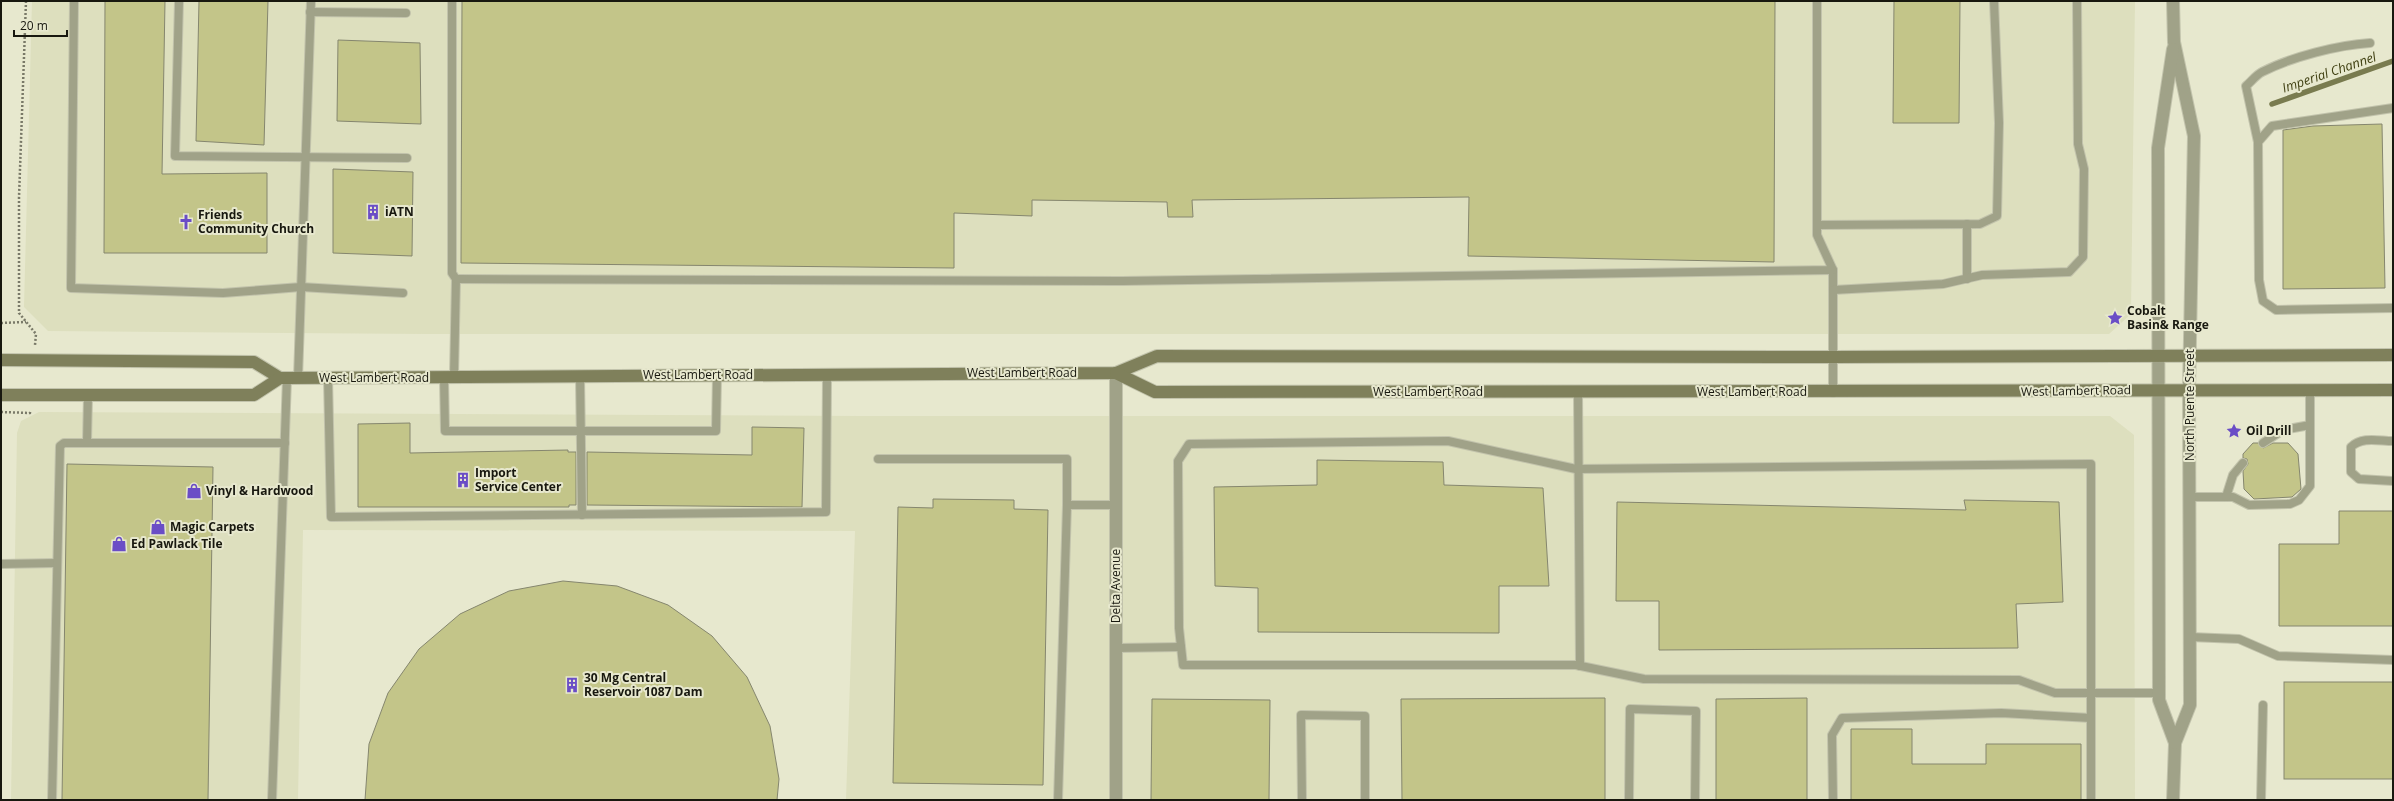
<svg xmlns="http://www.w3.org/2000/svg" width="2394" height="801" font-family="'Open Sans',sans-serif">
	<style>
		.built { fill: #dddfbe }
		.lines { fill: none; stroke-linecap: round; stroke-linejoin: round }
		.stream { stroke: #797b4f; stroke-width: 5.5 }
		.building { fill: #c3c589; stroke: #85866e }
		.service-casing { stroke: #c2c3ac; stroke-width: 10 }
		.minor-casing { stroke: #c2c3ac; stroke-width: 14 }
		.tertiary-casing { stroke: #c2c3ac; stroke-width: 14 }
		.secondary-casing { stroke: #c2c3ac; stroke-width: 14 }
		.path { stroke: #797968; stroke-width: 2.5; stroke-dasharray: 2 2; stroke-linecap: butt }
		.service { stroke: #a0a288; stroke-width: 8 }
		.minor { stroke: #a0a288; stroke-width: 12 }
		.tertiary { stroke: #a0a288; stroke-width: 12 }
		.secondary { stroke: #7f805b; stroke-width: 12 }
		.labels { text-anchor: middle; stroke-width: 4; stroke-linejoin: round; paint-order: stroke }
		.poi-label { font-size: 12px; font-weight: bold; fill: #18180f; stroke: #e7e8ce; text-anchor: start }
		.street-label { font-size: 12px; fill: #18180f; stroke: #e7e8ce }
		.water-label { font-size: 13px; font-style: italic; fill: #424214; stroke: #e7e8ce }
	</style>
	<rect width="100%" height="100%" fill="#e7e8ce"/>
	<g class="built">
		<polygon points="32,1 2135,1 2131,314 2109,334 426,334 48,331 24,307"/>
		<polygon points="39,412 861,416 2110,416 2134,435 2135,800 846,800 855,531 303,530 298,800 11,800 17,433 21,421"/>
	</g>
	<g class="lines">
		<polyline class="stream" points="2272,104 2393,61"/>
	</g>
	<g class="building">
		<polygon points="105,1 165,1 162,174 267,173 267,253 104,253"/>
		<polygon points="199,1 268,1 264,145 196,141"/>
		<polygon points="462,1 1775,1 1774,262 1468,256 1469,197 1192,200 1193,217 1168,217 1167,202 1032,200 1032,216 954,213 954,268 461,263"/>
		<polygon points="1894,1 1960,1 1959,123 1893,123"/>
		<polygon points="338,40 420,43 421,124 337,121"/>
		<polygon points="2382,124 2385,288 2283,289 2283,130 2313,126"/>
		<polygon points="333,169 413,172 412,256 333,253"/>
		<polygon points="410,423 410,453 568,450 568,452 576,452 576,505 569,505 569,507 358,507 358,424"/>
		<polygon points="752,427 804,428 802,507 587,505 587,452 752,455"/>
		<polygon points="2253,443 2258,443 2263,448 2273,443 2288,443 2298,454 2301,489 2292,497 2254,499 2244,489 2243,471 2248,464 2247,459 2243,458 2243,454"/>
		<polygon points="1317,460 1443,462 1444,485 1543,488 1549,586 1499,586 1499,633 1258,632 1258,588 1215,586 1214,487 1317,485"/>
		<polygon points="67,464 213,467 208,800 62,800"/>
		<polygon points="933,499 1014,500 1014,509 1048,510 1043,785 893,783 898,507 933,508"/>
		<polygon points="1964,500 2059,502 2063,602 2016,604 2018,648 1659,650 1659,601 1616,601 1617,502 1966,510"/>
		<polygon points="2339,511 2393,511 2393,626 2279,626 2279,544 2339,544"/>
		<polygon points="563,581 617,586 668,605 712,636 747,677 770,726 779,779 777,800 365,800 369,744 388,693 419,649 460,614 509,591"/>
		<rect x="2284" y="682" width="109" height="97"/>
		<polygon points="1605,698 1605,800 1402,800 1401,699"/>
		<polygon points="1807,698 1807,800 1716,800 1716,699"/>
		<polygon points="1152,699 1270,700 1269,800 1151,800"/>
		<polygon points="1851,729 1912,729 1912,764 1986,764 1986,744 2081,744 2081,800 1851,800"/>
	</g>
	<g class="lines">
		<defs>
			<g id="service">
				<polyline points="74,1 71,288 223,293 301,287 403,293"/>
				<polyline points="179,1 175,156 407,158"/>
				<polyline points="452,1 452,273 456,279 454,377"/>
				<polyline points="310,12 406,13"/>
				<polyline points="2393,108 2272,126 2258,142 2259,280 2263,301 2276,310 2393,308"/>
				<path d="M 2258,142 L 2246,86 C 2251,82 2256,75 2262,72 C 2291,57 2338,45 2370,43"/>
				<polyline points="1967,224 1967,279"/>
				<polyline points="1817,225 1980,224 1997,216 1999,123 1994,1"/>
				<polyline points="1833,270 1833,393"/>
				<polyline points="456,279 1122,281 1833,270 1817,235 1817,1"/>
				<polyline points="1833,290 1943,284 1982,275 2069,272 2083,257 2084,169 2078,144 2077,1"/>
				<polyline points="580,376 582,515"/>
				<polyline points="444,377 445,431 716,431 717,375"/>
				<polyline points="298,378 311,1"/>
				<polyline points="328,378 331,517 826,512 827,375"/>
				<polyline points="1578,392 1580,666"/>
				<path d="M 2393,441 C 2379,441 2362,436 2351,447 L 2351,472 L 2359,479 L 2393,481"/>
				<polyline points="87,443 88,395"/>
				<polyline points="2263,443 2283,430 2310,425"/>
				<polyline points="878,459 1067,459 1067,505 1116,505"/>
				<polyline points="2189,497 2233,497 2249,505 2290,504 2299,500 2310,486 2310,390"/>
				<polyline points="2226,497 2233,475 2243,463"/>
				<polyline points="1,564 57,563"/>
				<polyline points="2190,637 2239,639 2278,656 2393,660"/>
				<polyline points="1116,648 1181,647"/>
				<polyline points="52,800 60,446 64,443 285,443"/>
				<polyline points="272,800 287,378"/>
				<polyline points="1058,800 1067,505"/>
				<polyline points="1302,800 1301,715 1365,716 1365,800"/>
				<polyline points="1629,800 1630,709 1696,711 1695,800"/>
				<polyline points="1833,800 1832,735 1842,718 2001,713 2091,718"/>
				<polyline points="2091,800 2091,464 1576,469 1448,441 1189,444 1178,461 1179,628 1183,665 1576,665 1644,679 2019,680 2055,693 2159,693"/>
				<polyline points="2261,800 2263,705"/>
			</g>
			<polyline id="minor" points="1116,800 1116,373"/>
			<g id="tertiary">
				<polyline points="2173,1 2174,42 2194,136 2189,389 2190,705 2175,743 2173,800"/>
				<polyline points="2173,49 2158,148 2159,700 2175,743"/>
			</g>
			<g id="secondary">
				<polyline points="1,360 254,362 280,378 287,378 1116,373 1157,356 1834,357 2393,355"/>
				<polyline points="1116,373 1155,392 2393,390"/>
				<polyline points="1,395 254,395 280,378"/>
			</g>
		</defs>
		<use href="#service" class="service-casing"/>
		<use href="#minor" class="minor-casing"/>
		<use href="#tertiary" class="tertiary-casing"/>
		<use href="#secondary" class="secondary-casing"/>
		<g class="path">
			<polyline points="26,1 19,197 19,313 36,334 35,345"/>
			<polyline points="1,323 26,322"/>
			<polyline points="1,412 30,413 30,410"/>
		</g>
		<use href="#service" class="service"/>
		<use href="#minor" class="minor"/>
		<use href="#tertiary" class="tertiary"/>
		<use href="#secondary" class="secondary"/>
	</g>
	<defs>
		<symbol id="building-bare" viewBox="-9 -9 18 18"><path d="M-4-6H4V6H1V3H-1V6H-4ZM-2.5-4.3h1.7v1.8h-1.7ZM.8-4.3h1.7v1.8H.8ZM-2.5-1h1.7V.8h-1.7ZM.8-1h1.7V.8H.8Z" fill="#6a4dc6" stroke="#e7e8ce" stroke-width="2.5" paint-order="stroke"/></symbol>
		<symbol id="church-bare" viewBox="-9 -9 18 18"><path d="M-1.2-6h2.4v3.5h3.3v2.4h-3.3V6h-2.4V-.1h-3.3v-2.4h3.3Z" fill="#6a4dc6" stroke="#e7e8ce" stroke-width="2.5" paint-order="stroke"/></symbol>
		<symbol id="sight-bare" viewBox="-9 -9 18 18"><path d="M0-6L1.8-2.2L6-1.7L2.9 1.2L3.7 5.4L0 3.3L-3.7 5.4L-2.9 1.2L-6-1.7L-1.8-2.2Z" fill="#6a4dc6" stroke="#e7e8ce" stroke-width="2.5" paint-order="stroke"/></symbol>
		<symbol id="shop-bare" viewBox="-9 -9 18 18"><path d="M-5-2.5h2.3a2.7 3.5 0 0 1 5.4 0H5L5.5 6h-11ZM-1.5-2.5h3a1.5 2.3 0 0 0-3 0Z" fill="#6a4dc6" stroke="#e7e8ce" stroke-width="2.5" paint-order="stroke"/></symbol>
	</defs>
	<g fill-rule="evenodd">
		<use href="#building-bare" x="362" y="201" width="22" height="22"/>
		<use href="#church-bare" x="175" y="211" width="22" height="22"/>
		<use href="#sight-bare" x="2104" y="307" width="22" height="22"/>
		<use href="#sight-bare" x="2223" y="420" width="22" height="22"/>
		<use href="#building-bare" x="452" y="469" width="22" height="22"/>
		<use href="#shop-bare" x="183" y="480" width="22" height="22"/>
		<use href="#shop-bare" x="147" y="516" width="22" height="22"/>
		<use href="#shop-bare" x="108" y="533" width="22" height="22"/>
		<use href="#building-bare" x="561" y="674" width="22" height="22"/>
	</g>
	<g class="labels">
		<g class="poi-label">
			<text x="385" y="216">iATN</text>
			<text x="198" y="219">Friends<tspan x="198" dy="14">Community Church</tspan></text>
			<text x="2127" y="315">Cobalt<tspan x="2127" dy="14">Basin&amp; Range</tspan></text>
			<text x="2246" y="435">Oil Drill</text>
			<text x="475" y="477">Import<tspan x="475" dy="14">Service Center</tspan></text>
			<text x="206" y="495">Vinyl &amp; Hardwood</text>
			<text x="170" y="531">Magic Carpets</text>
			<text x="131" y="548">Ed Pawlack Tile</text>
			<text x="584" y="682">30 Mg Central<tspan x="584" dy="14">Reservoir 1087 Dam</tspan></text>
		</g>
		<g class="street-label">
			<text x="1022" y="377">West Lambert Road</text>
			<text x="698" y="379">West Lambert Road</text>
			<text x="374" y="382">West Lambert Road</text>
			<text transform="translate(2076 391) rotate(-1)" y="4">West Lambert Road</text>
			<text x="1428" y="396">West Lambert Road</text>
			<text x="1752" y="396">West Lambert Road</text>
			<text transform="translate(2190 405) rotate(-90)" y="4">North Puente Street</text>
			<text transform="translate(1116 586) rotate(-90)" y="4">Delta Avenue</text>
		</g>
		<g class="water-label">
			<text transform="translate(2329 72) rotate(-19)" y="5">Imperial Channel</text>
		</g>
	</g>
	<rect width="2394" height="801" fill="none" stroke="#18180f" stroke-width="4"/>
	<path d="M14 30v6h53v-6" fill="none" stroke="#18180f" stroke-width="2"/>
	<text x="20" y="30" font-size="12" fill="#18180f" stroke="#e7e8ce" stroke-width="3" paint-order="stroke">20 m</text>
</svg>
